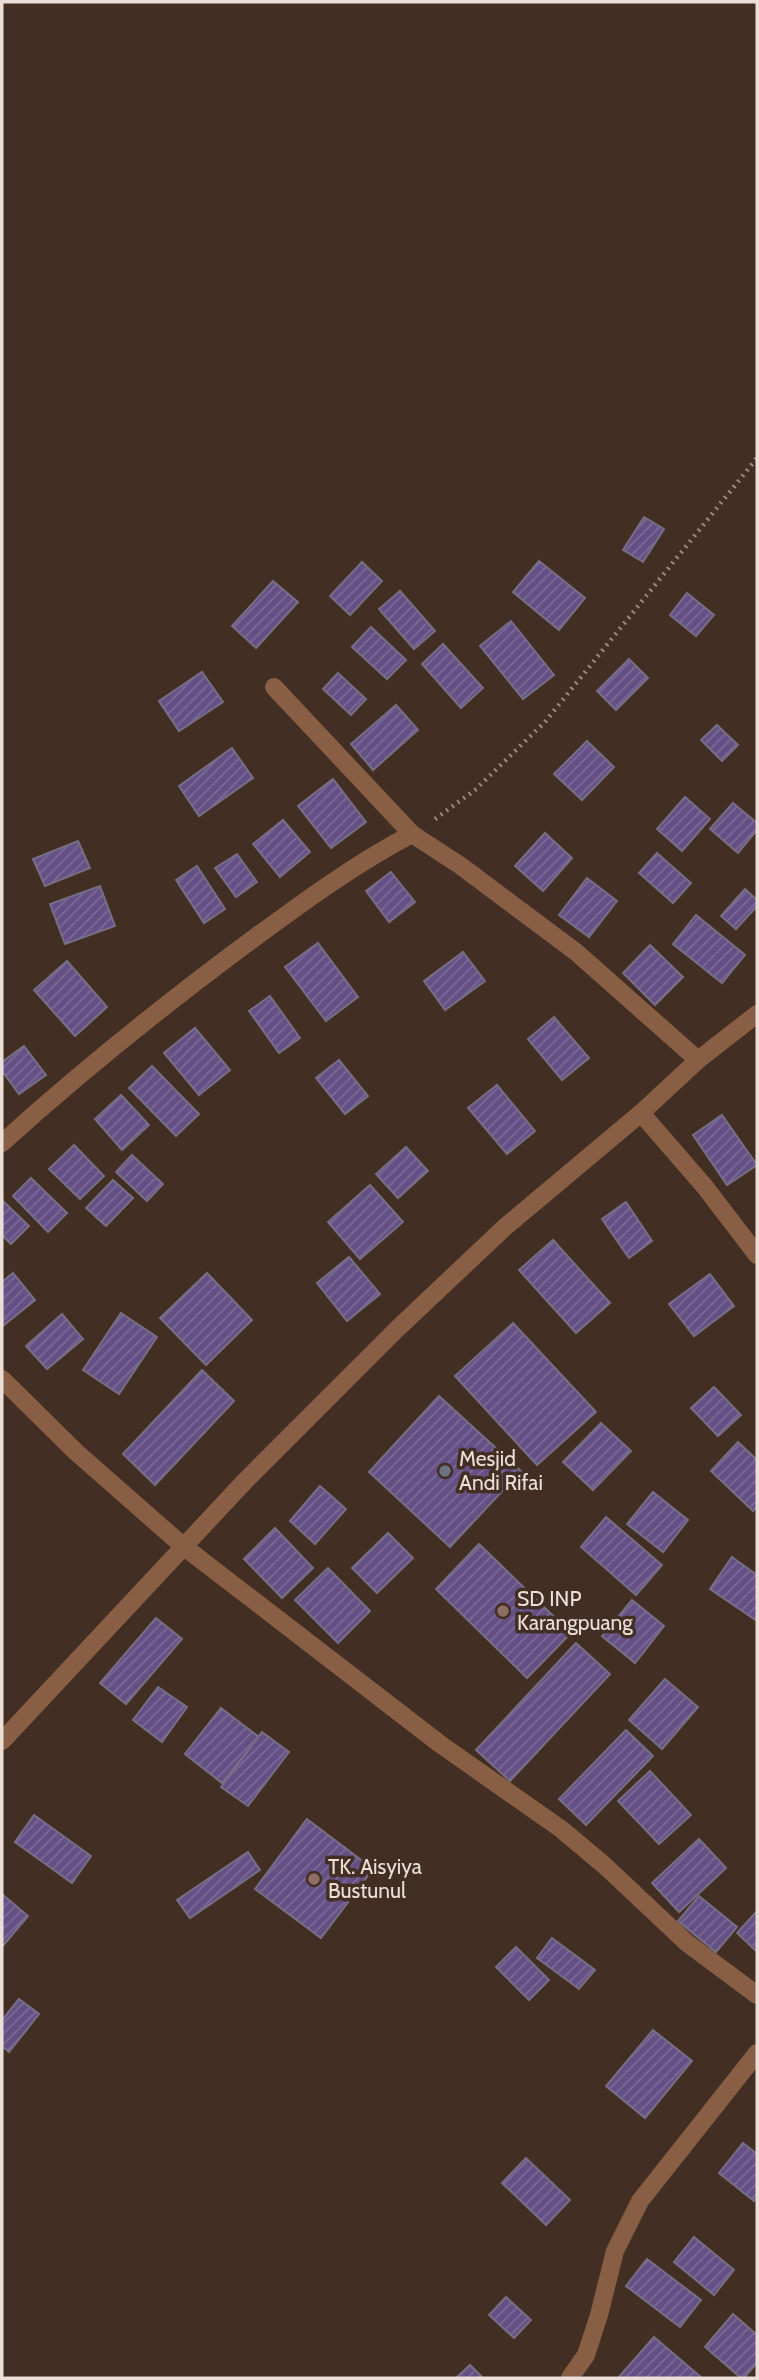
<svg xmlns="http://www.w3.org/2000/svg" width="759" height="2380" font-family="Cabin,sans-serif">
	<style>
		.building { fill: url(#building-hatch); stroke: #766e84; stroke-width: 2 }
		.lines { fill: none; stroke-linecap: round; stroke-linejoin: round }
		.path { stroke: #9b8a81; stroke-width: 4.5; stroke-dasharray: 2 5; stroke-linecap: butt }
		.street { stroke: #885f45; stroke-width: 18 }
		.worship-dot { fill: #6b7280; stroke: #422e22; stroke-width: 2.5 }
		.education-dot { fill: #8d6e63; stroke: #422e22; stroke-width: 2.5 }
		.labels { text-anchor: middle; stroke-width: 7; stroke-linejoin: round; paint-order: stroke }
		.poi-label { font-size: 21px; fill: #ecdfd7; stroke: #422e22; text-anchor: start }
	</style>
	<defs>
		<pattern id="building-hatch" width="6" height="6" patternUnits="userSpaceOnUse" patternTransform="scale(1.75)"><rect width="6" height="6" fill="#655085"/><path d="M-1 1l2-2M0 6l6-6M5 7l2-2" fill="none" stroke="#7b6996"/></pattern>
	</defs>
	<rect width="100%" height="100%" fill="#422e22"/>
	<g class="building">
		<polygon points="644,517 664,529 643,562 623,550"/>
		<polygon points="539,561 585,598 559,630 513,592"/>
		<polygon points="362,562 382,581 350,615 330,596"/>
		<polygon points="273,581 298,602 256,648 232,626"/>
		<polygon points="400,591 435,631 414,649 379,609"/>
		<polygon points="687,593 714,615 696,636 670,615"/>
		<polygon points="511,621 554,675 523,699 480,646"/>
		<polygon points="371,627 406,660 387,679 352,647"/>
		<polygon points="443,644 483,688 461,708 422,664"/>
		<polygon points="629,659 648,678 616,710 597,691"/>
		<polygon points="202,672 223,702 179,731 159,701"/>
		<polygon points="338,673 366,699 351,715 323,689"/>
		<polygon points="396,705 418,730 373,770 351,744"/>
		<polygon points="717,725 738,745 722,761 701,740"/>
		<polygon points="587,741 614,767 582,800 554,774"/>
		<polygon points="232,748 253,778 199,816 179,786"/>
		<polygon points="333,779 366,822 331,848 298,806"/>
		<polygon points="685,797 710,819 682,851 657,829"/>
		<polygon points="733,803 757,823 757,830 738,853 710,829"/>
		<polygon points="283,820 310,852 280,877 253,844"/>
		<polygon points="545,833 572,858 543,891 515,866"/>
		<polygon points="78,841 90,868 45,886 33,859"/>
		<polygon points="657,853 691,883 673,903 639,873"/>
		<polygon points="237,854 257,882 236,897 215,868"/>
		<polygon points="197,866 225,909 204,923 176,880"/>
		<polygon points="391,872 415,902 389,922 366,891"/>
		<polygon points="587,878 617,901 589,937 559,915"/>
		<polygon points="100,886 115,926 65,944 50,904"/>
		<polygon points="745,889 757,900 757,906 736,929 721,916"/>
		<polygon points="696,915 745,955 722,983 673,944"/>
		<polygon points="318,943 358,997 326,1021 285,967"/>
		<polygon points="650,945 683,977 655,1005 623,973"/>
		<polygon points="463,952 485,981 445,1010 424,981"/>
		<polygon points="67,961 107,1007 75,1036 34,990"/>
		<polygon points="270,996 300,1038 279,1053 249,1011"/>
		<polygon points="554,1017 589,1058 562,1080 528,1039"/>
		<polygon points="195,1028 230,1070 199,1095 164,1053"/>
		<polygon points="24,1046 46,1075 19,1094 2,1071 2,1062"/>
		<polygon points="339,1060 368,1096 345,1114 316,1078"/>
		<polygon points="152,1066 199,1114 176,1136 129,1088"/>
		<polygon points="497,1085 535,1131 507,1154 468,1108"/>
		<polygon points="121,1095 149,1125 122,1150 95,1119"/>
		<polygon points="722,1115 757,1165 727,1185 693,1135"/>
		<polygon points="74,1145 104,1176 80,1199 49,1169"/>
		<polygon points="406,1147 428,1171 398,1198 376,1174"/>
		<polygon points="132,1155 163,1184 147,1201 116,1172"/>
		<polygon points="31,1178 67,1213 48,1232 13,1196"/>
		<polygon points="113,1180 133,1198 106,1226 86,1208"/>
		<polygon points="370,1185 403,1222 360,1259 328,1222"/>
		<polygon points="2,1200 29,1226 11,1244 2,1235"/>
		<polygon points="626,1202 652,1241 629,1258 602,1219"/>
		<polygon points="553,1240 610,1303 576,1333 519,1270"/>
		<polygon points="349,1257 380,1294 347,1321 317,1283"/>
		<polygon points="13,1273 35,1300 3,1326 2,1282"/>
		<polygon points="207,1273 252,1320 206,1365 160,1318"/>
		<polygon points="710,1274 734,1306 694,1336 669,1304"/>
		<polygon points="121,1313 157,1337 119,1394 83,1370"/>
		<polygon points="62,1314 83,1339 47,1369 26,1346"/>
		<polygon points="513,1323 596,1412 537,1465 455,1376"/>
		<polygon points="202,1370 234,1401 155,1485 123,1454"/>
		<polygon points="714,1387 741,1415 718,1436 691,1408"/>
		<polygon points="439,1396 521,1471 450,1547 369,1472"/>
		<polygon points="601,1423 631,1451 593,1490 563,1462"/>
		<polygon points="738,1442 757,1460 757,1507 753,1511 711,1471"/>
		<polygon points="320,1486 346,1509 315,1544 290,1521"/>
		<polygon points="653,1492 688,1520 663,1552 627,1524"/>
		<polygon points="606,1517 662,1565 636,1595 581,1547"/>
		<polygon points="275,1528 313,1568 282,1598 244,1559"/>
		<polygon points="388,1533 413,1558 377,1593 352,1568"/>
		<polygon points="479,1544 571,1633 527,1678 436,1589"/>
		<polygon points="732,1557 757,1575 757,1621 710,1589"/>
		<polygon points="328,1568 370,1611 338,1643 295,1600"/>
		<polygon points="632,1600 664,1626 635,1663 602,1636"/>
		<polygon points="156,1618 182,1639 126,1704 100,1683"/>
		<polygon points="576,1643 610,1674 510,1781 476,1750"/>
		<polygon points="665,1679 698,1707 662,1749 629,1720"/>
		<polygon points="158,1687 187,1707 162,1742 133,1720"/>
		<polygon points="221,1708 259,1737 222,1783 185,1754"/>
		<polygon points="626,1730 653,1756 586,1825 559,1799"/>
		<polygon points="262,1732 289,1752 248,1806 221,1787"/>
		<polygon points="650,1771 691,1815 659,1844 618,1801"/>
		<polygon points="34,1815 91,1856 72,1883 15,1842"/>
		<polygon points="307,1819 373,1869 321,1938 255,1889"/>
		<polygon points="699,1839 726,1868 679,1912 652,1883"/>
		<polygon points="248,1852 260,1870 190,1918 177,1900"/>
		<polygon points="2,1894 28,1916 2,1947"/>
		<polygon points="699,1896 737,1927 716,1952 678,1921"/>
		<polygon points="757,1911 757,1952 737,1933"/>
		<polygon points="552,1938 595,1970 579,1989 537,1958"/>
		<polygon points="516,1947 549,1980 529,2000 496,1967"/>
		<polygon points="19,1999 39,2014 9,2052 2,2046 2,2020"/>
		<polygon points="653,2030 692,2061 645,2118 606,2086"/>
		<polygon points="743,2143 757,2154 757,2197 754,2201 719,2173"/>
		<polygon points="526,2158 570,2200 546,2225 502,2183"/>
		<polygon points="694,2237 734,2270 714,2295 674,2262"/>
		<polygon points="647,2259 701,2300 680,2327 626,2286"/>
		<polygon points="506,2297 531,2320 514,2338 489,2315"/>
		<polygon points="733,2314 757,2335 757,2363 744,2378 741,2378 705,2347"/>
		<polygon points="654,2337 702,2378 618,2378"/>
		<polygon points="470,2365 483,2378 456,2378"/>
	</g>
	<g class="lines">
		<polyline class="path" points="435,819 475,790 545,722 757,458"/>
		<g class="street">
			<polyline points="274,687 412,834 461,866 576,952 698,1060"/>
			<polyline points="641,1113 705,1187 757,1255"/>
			<path d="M 2,1143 C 76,1076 154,1013 234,953 C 291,911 349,867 412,834"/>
			<polyline points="2,1379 76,1452 183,1546 440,1744 561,1829 604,1865 687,1943 757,1995"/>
			<polyline points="2,1741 246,1480 396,1330 505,1227 641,1113 698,1060 757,1014"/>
			<polyline points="570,2378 586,2355 599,2315 615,2251 640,2201 757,2053"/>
		</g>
	</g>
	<circle class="worship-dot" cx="445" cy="1471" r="7"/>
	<g class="education-dot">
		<circle cx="503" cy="1611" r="7"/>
		<circle cx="314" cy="1879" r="7"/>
	</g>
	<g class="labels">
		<g class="poi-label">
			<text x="459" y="1466">Mesjid<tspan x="459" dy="24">Andi Rifai</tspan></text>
			<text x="517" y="1606">SD INP<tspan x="517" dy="24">Karangpuang</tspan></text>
			<text x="328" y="1874">TK. Aisyiya<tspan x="328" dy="24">Bustunul</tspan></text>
		</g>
	</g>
	<rect width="759" height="2380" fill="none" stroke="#ecdfd7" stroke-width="7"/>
</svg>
